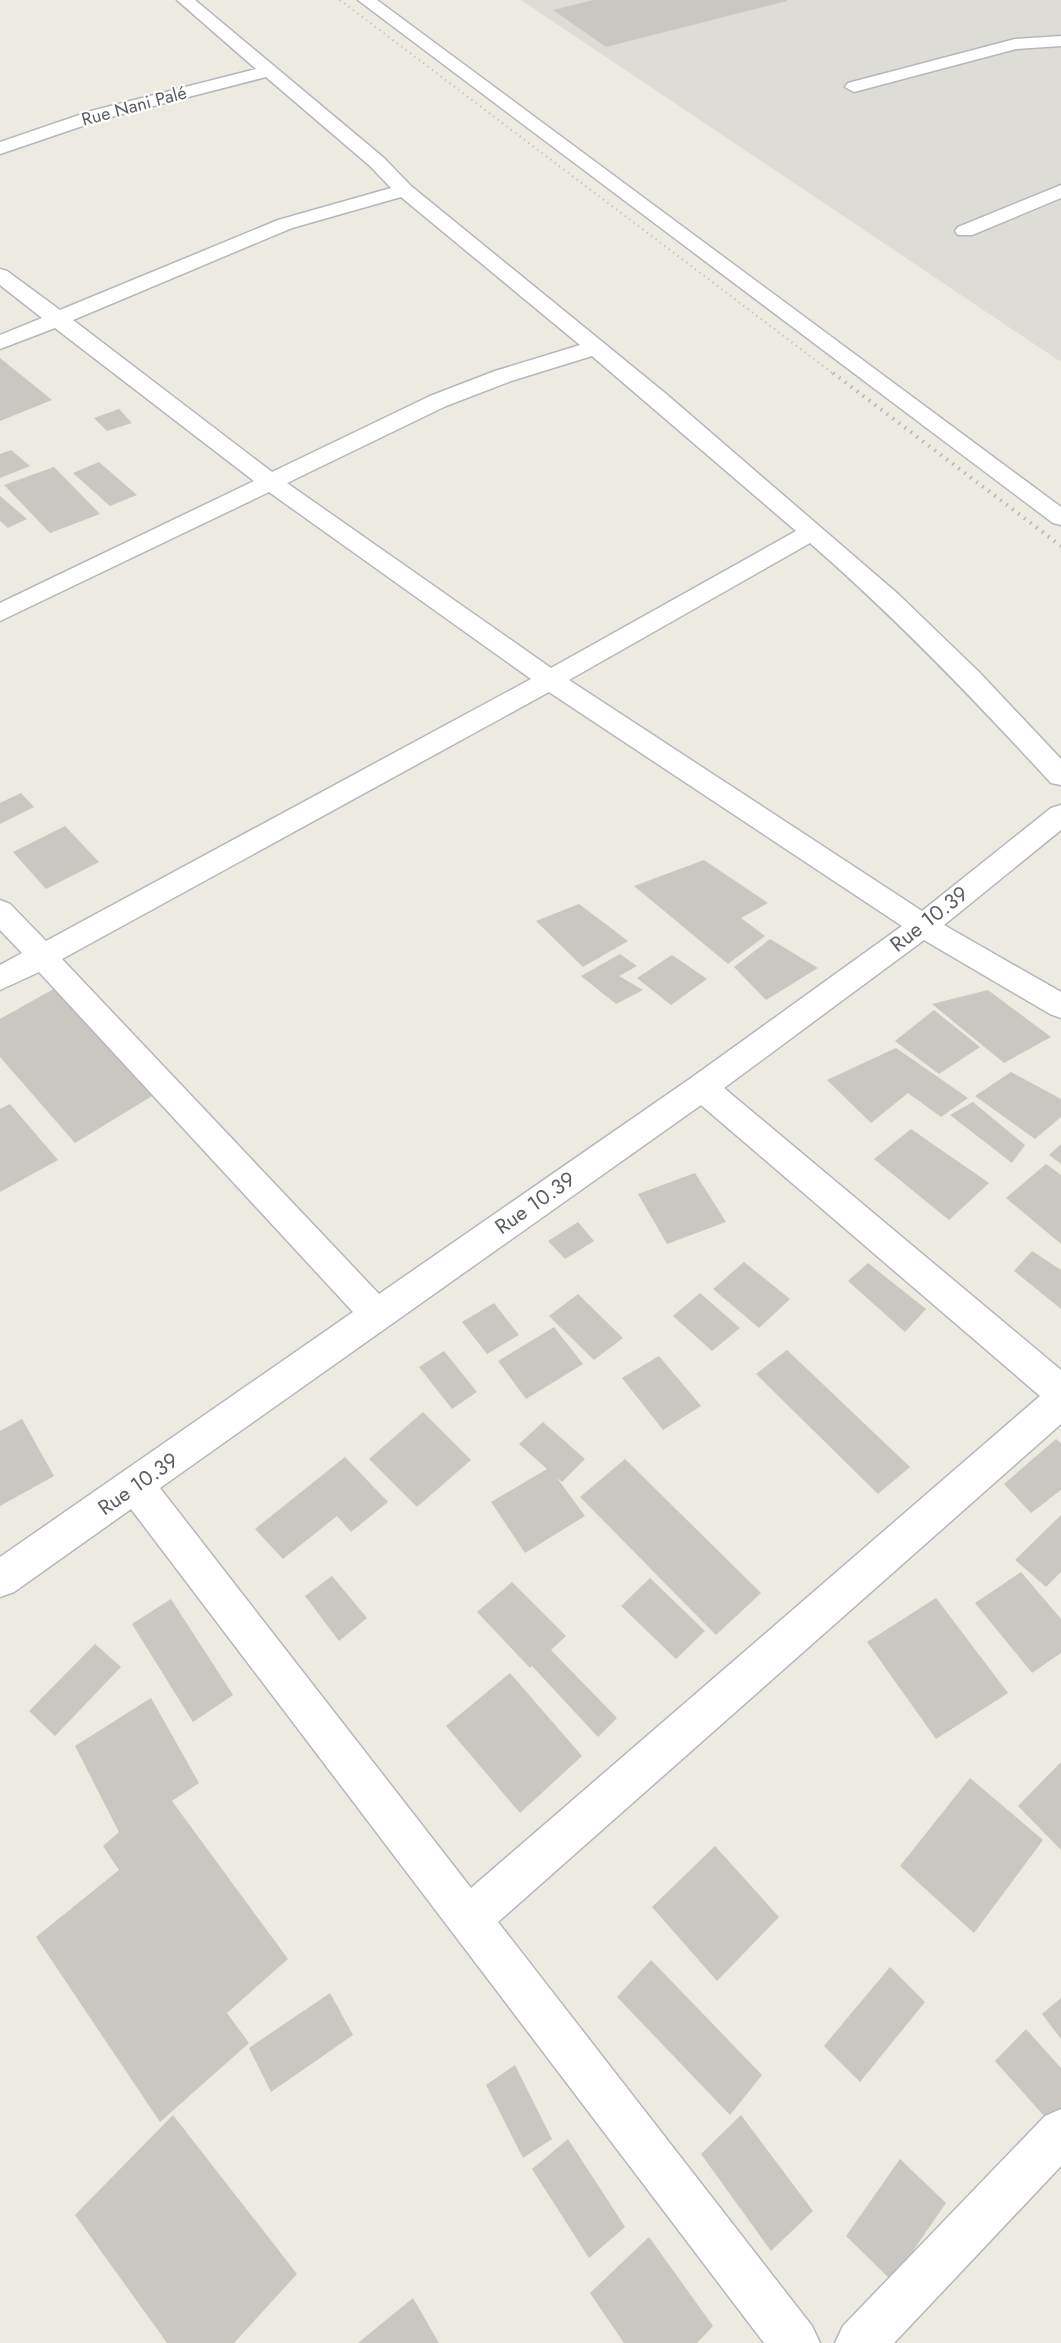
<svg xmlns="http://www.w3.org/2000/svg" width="1061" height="2343" font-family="Jost,sans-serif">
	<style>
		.industrial { fill: #dedcd6 }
		.building { fill: #cac6c1 }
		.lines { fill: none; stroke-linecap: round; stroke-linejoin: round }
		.lane-casing { stroke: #b4b8bc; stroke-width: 3 }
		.street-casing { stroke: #b4b8bc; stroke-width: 3 }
		.lane { fill: #fff; fill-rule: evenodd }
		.street { fill: #fff; fill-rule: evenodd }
		.rail-far1 { stroke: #b3b4b4; stroke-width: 2; stroke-dasharray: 1 4.5; stroke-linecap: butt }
		.rail { stroke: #b3b4b4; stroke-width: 4; stroke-dasharray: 1.5 6; stroke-linecap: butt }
		.labels { text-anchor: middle; stroke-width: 4.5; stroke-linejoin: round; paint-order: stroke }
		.far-street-label { font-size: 18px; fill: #5a5e63; stroke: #fff }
		.street-label { font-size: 21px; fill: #5a5e63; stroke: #fff }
	</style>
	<rect width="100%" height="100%" fill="#edeae1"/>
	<polygon class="industrial" points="521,0 1061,0 1061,362"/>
	<g class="building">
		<polygon points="594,0 787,0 787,1 606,47 553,10"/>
		<polygon points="0,358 52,400 0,421"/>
		<polygon points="119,409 132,423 107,431 94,418"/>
		<polygon points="11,450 30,466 0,478 0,454"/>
		<polygon points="99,462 137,495 110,506 73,473"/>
		<polygon points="54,467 100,514 50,533 4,485"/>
		<polygon points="0,496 27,519 8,528 0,521"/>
		<polygon points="21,793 34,807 0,824 0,803"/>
		<polygon points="65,826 99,862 46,889 13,852"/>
		<polygon points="704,860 768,903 741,918 765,936 728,964 634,886"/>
		<polygon points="579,904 628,941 583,967 536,921"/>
		<polygon points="770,939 818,968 766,1000 734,967"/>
		<polygon points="620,954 637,966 619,976 643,990 616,1004 581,976"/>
		<polygon points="672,955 707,979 671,1005 637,978"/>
		<polygon points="59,986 157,1093 75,1143 0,1057 0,1019"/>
		<polygon points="988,990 1051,1037 1004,1063 932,1004"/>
		<polygon points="934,1010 980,1047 939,1074 895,1041"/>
		<polygon points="896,1048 968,1098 941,1117 908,1093 871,1123 827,1080"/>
		<polygon points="1011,1072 1061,1099 1061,1117 1035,1139 975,1096"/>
		<polygon points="973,1102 1025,1145 1012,1163 950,1115"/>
		<polygon points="10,1104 58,1160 0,1192 0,1109"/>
		<polygon points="911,1129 989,1183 949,1220 874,1159"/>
		<polygon points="1061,1144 1061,1164 1049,1155"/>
		<polygon points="1046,1164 1061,1175 1061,1244 1006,1198"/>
		<polygon points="695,1173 726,1222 667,1244 638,1194"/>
		<polygon points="578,1222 594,1241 565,1259 548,1241"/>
		<polygon points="1032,1251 1061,1270 1061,1309 1014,1271"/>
		<polygon points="744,1262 790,1299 759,1328 713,1289"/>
		<polygon points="868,1263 926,1309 905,1332 848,1281"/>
		<polygon points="700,1293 740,1328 712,1351 673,1316"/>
		<polygon points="578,1294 623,1338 594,1360 549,1316"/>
		<polygon points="494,1303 519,1335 487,1354 462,1322"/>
		<polygon points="554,1327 583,1364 526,1399 498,1361"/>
		<polygon points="787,1350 910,1467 878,1494 756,1374"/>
		<polygon points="444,1351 477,1392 452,1409 419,1367"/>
		<polygon points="659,1356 701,1406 663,1430 622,1378"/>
		<polygon points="423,1412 471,1460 417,1507 369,1459"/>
		<polygon points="22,1419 54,1476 0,1506 0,1431"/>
		<polygon points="543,1422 585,1459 562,1482 557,1478 585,1516 525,1553 491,1502 547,1469 519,1444"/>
		<polygon points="1056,1439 1061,1443 1061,1490 1031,1513 1004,1484"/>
		<polygon points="345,1457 388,1502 351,1532 337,1516 283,1559 255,1529"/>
		<polygon points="625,1459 761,1593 716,1635 580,1497"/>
		<polygon points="1061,1515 1061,1572 1046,1587 1015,1560"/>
		<polygon points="1021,1572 1061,1619 1061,1653 1032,1673 975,1603"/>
		<polygon points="332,1576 367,1618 339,1641 305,1596"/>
		<polygon points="650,1578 705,1631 676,1659 621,1606"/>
		<polygon points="512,1582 566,1636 551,1650 617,1718 598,1737 532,1666 530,1668 477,1612"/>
		<polygon points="936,1598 1008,1693 936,1739 867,1642"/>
		<polygon points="171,1599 233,1695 193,1722 132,1624"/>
		<polygon points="95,1644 121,1667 55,1736 29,1711"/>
		<polygon points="510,1673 582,1756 520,1813 446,1726"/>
		<polygon points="151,1698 199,1783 172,1801 288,1959 227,2013 249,2043 160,2122 36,1937 119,1870 103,1846 119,1832 75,1746"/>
		<polygon points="1061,1762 1061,1850 1018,1806"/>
		<polygon points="970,1778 1043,1840 974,1933 900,1866"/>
		<polygon points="715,1846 779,1917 717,1981 652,1907"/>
		<polygon points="651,1960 762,2075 730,2115 617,1997"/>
		<polygon points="890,1967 925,2002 860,2082 824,2046"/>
		<polygon points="330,1993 353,2035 271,2092 249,2048"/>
		<polygon points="1061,1998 1061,2039 1042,2014"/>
		<polygon points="1026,2029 1061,2068 1061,2135 995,2061"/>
		<polygon points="515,2065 552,2139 523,2158 486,2085"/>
		<polygon points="173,2115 297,2274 234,2343 167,2343 75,2215"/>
		<polygon points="741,2115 813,2211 771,2251 701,2154"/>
		<polygon points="568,2139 625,2227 589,2258 532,2169"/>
		<polygon points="900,2159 946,2203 892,2281 846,2236"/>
		<polygon points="649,2237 713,2326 697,2343 624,2343 590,2293"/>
		<polygon points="413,2298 439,2343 358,2343"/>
	</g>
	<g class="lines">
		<defs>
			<g id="lane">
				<polygon points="1061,36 1061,46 1016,49 854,92 845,87 848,83 1015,39"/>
				<polygon points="1061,185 1061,198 972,235 958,235 955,231 958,227"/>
			</g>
			<g id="street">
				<path d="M 177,0 L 195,0 L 384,158 L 411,186 L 665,393 L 898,594 L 979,672 L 1061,759 L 1061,785 L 1051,783 C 974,699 896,618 810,543 L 569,680 L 922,911 L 1051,808 L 1061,805 L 1061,830 L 944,925 L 1061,992 L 1061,1018 L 1050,1014 L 924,940 L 724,1088 L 1061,1370 L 1061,1424 L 498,1922 L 812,2326 L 820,2343 L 764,2343 L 131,1509 L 14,1592 L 0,1597 L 0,1557 L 353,1312 L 39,972 L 0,990 L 0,965 L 22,953 L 0,930 L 0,900 L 10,904 L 46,941 L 531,679 L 269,492 L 0,621 L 0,603 L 254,481 L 55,328 L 0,349 L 0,335 L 42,318 L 0,285 L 0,269 L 7,271 L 60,310 L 278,220 L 391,188 L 370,166 L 266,77 L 103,119 L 0,154 L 0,142 L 91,111 L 256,69 ZM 401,197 L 580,345 L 495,371 L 430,396 L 272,472 L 73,320 L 292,228 ZM 592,356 L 796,531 L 551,668 L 287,483 L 446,406 L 511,381 ZM 549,692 L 902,926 L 691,1078 L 379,1294 L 62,959 ZM 701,1105 L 1040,1396 L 471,1888 L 160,1488 Z"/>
				<polygon points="358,0 377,0 1061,507 1061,525 1053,523"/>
				<polygon points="1061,2109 1061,2166 894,2343 835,2343 843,2326 1045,2116"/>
			</g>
		</defs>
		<use href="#lane" class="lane-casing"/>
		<use href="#street" class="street-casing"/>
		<use href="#lane" class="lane"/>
		<use href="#street" class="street"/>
		<polyline class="rail-far1" points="340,0 835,375"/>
		<polyline class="rail" points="833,373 1061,546"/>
	</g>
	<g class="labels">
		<g class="far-street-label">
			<text transform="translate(134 106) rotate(-15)" y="6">Rue Nani Palé</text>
		</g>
		<g class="street-label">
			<text transform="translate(929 919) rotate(-38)" y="7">Rue 10.39</text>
			<text transform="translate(535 1203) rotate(-35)" y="7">Rue 10.39</text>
			<text transform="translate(138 1484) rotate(-35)" y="7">Rue 10.39</text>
		</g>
	</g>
</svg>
